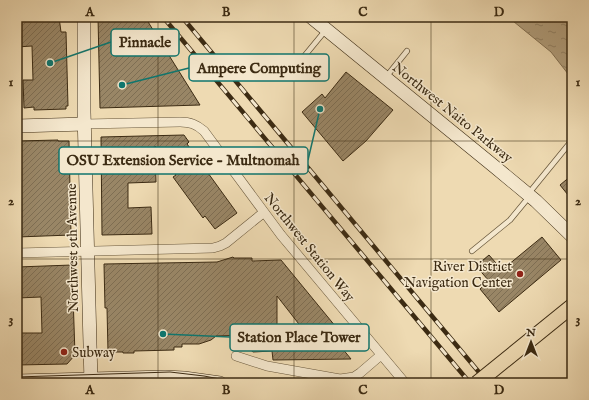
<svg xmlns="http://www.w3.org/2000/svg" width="589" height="400" font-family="'IM FELL English',serif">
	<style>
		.water { fill: url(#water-ripples); stroke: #827052 }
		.building { fill: url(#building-hatch); stroke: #3c2b13; fill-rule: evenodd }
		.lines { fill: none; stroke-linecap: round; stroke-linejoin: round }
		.lane-casing { stroke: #68573b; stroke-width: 6 }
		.street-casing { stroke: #68573b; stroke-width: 10 }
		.secondary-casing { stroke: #3c2b13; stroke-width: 14 }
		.lane { stroke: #f4e7cd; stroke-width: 4.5 }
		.street { stroke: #f4e7cd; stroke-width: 9 }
		.secondary { stroke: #f4e7cd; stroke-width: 13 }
		.tram { stroke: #3c2b13; stroke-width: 1 }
		.rail-casing { stroke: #3c2b13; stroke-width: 4.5 }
		.rail { stroke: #f4e7cd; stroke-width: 3; stroke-dasharray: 9; stroke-linecap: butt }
		.primary-bridge-casing { stroke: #3c2b13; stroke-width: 16; stroke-linecap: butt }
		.primary-bridge { stroke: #eedab2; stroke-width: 14 }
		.grid { fill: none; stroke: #3c2b13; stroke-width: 1; stroke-opacity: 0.55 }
		.poi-dot { fill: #8f2418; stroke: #f4e7cd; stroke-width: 1.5 }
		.labels { text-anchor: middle; stroke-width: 3; stroke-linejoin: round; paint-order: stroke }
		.street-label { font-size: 14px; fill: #3c2b13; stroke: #f4e7cd }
		.poi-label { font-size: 14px; fill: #3c2b13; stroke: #f4e7cd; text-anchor: end }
		.leader { fill: none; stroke: #0f766e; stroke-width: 1.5 }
		.callout-dot { fill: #0f766e; stroke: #f4e7cd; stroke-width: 1.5 }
		.callout { fill: #f4e7cd; stroke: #0f766e; stroke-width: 1.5 }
		.callout-label { font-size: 15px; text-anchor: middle; font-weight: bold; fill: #3c2b13 }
		.neatline { fill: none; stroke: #3c2b13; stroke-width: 1.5 }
		.grid-label { font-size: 13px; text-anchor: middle; font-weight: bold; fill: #3c2b13 }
	</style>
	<defs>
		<pattern id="water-ripples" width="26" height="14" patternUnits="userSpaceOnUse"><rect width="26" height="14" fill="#b19e7c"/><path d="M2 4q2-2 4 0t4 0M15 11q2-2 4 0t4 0" fill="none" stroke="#918164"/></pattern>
		<pattern id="building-hatch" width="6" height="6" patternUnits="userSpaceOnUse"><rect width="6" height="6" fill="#998666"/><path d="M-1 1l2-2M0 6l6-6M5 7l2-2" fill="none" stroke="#7e6e53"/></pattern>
	</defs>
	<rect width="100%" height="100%" fill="#eedab2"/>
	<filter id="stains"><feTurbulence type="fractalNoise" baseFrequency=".005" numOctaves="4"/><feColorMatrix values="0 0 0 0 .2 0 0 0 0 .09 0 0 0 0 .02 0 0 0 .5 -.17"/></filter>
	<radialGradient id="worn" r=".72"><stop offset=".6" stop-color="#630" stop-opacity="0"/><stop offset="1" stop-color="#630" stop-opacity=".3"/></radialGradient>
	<polygon class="water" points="508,17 572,17 572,79 551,52"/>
	<g class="building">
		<polygon points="17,17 59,17 61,32 66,32 68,106 66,106 66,109 34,110 34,107 24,108 23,80 33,80 32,46 17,47"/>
		<polygon points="98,17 145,17 200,105 100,108"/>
		<polygon points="346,72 393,110 366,141 343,161 302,112 322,94 325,98"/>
		<polygon points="184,135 189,142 187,144 237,213 215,229 205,216 203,218 173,177 176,175 155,146 156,182 128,183 128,208 151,207 152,234 102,235 101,137"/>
		<polygon points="58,140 58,141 69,141 71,235 17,237 17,141"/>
		<polygon points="572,175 572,200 560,185"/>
		<polygon points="542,237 561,260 499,312 480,289 489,281 476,266 489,255 502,270"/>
		<path d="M 233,257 L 234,258 L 252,258 L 252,261 L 281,260 L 336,327 L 337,342 L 351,359 L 273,360 L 272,351 L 253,352 L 246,346 L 246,335 L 216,336 L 211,340 L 199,344 L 182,344 L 182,347 L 174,347 L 174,350 L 134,351 L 134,353 L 123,353 L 123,352 L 108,352 L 107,308 L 105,308 L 104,264 L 217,262 ZM 277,296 L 302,328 L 277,329 Z"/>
		<polygon points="72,265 75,355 67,364 17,365 17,333 42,333 41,297 17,298 17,267"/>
	</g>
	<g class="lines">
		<defs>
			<g id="lane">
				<polyline points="297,65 325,31"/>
				<polyline points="386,77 407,51"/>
				<polyline points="529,193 569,144"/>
				<polyline points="472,251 510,220 529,197"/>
			</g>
			<g id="street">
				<path d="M 85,124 L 180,122 C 190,122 196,124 204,131 L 281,235 L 405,383"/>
				<polyline points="17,253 213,248 220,246 226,243 263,213"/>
				<polyline points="236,356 267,366 340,379 354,377 360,373 381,355"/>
			</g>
			<g id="secondary">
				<polyline points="84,17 84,112 91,383"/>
				<polyline points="311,17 495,167 536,201 572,236"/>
				<polyline points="17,126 85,124"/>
				<polyline points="17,381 165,377 184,378 220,383"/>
			</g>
		</defs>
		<use href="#lane" class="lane-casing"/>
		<use href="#street" class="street-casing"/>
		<use href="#secondary" class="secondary-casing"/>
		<use href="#lane" class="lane"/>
		<use href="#street" class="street"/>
		<use href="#secondary" class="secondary"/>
		<g class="tram">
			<polyline points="17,377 170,372 204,376 241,383"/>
			<polyline points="473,383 572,304"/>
		</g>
		<defs>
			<g id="rail">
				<polyline points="163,17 470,383"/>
				<polyline points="182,17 488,383"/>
			</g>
		</defs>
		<use href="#rail" class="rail-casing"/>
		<use href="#rail" class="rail"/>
		<defs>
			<polyline id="primary-bridge" points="477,383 572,306"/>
		</defs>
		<use href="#primary-bridge" class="primary-bridge-casing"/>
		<use href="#primary-bridge" class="primary-bridge"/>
	</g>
	<path class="grid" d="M 158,17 L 158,383M 294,17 L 294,383M 431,17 L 431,383M 17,141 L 572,141M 17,259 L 572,259"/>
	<g class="poi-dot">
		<circle cx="520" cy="274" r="4"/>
		<circle cx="64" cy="352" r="4"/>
	</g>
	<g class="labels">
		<g class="street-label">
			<text transform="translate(453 112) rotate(39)" y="5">Northwest Naito Parkway</text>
			<text transform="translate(310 247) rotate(51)" y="5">Northwest Station Way</text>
			<text transform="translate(72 248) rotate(-91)" y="5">Northwest 9th Avenue</text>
		</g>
		<g class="poi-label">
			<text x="512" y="271">River District<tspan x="512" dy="16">Navigation Center</tspan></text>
			<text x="72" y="357" text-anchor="start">Subway</text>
		</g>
	</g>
	<path class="leader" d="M50 63L111 42M122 85L189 68M320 109L308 160M163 334L230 337"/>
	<g class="callout-dot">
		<circle cx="50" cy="63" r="4"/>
		<circle cx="122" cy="85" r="4"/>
		<circle cx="320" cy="109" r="4"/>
		<circle cx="163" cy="334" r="4"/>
	</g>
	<g class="callout">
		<rect x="111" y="29" width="68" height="27" rx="4"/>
		<rect x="189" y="54" width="140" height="27" rx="4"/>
		<rect x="59" y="147" width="249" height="27" rx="4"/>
		<rect x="230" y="324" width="139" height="27" rx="4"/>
	</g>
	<g class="callout-label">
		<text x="145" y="47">Pinnacle</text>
		<text x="259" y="73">Ampere Computing</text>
		<text x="183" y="165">OSU Extension Service - Multnomah</text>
		<text x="299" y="342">Station Place Tower</text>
	</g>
	<rect width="589" height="400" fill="none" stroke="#eedab2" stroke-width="44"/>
	<g transform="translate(531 342)" stroke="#f4e7cd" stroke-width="3" paint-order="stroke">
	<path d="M0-3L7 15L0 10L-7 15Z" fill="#3c2b13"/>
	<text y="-6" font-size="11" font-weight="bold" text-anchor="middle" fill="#3c2b13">N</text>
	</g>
	<rect x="22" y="22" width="545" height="356" class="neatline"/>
	<g class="grid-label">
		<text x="90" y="16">A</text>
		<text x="226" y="16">B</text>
		<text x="363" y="16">C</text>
		<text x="499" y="16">D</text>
		<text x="11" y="86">1</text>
		<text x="578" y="86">1</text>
		<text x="11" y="205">2</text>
		<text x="578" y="205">2</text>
		<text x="11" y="323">3</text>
		<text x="578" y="323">3</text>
		<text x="90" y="394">A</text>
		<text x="226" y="394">B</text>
		<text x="363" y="394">C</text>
		<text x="499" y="394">D</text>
	</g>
	<rect width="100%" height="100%" filter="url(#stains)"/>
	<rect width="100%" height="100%" fill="url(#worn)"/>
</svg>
